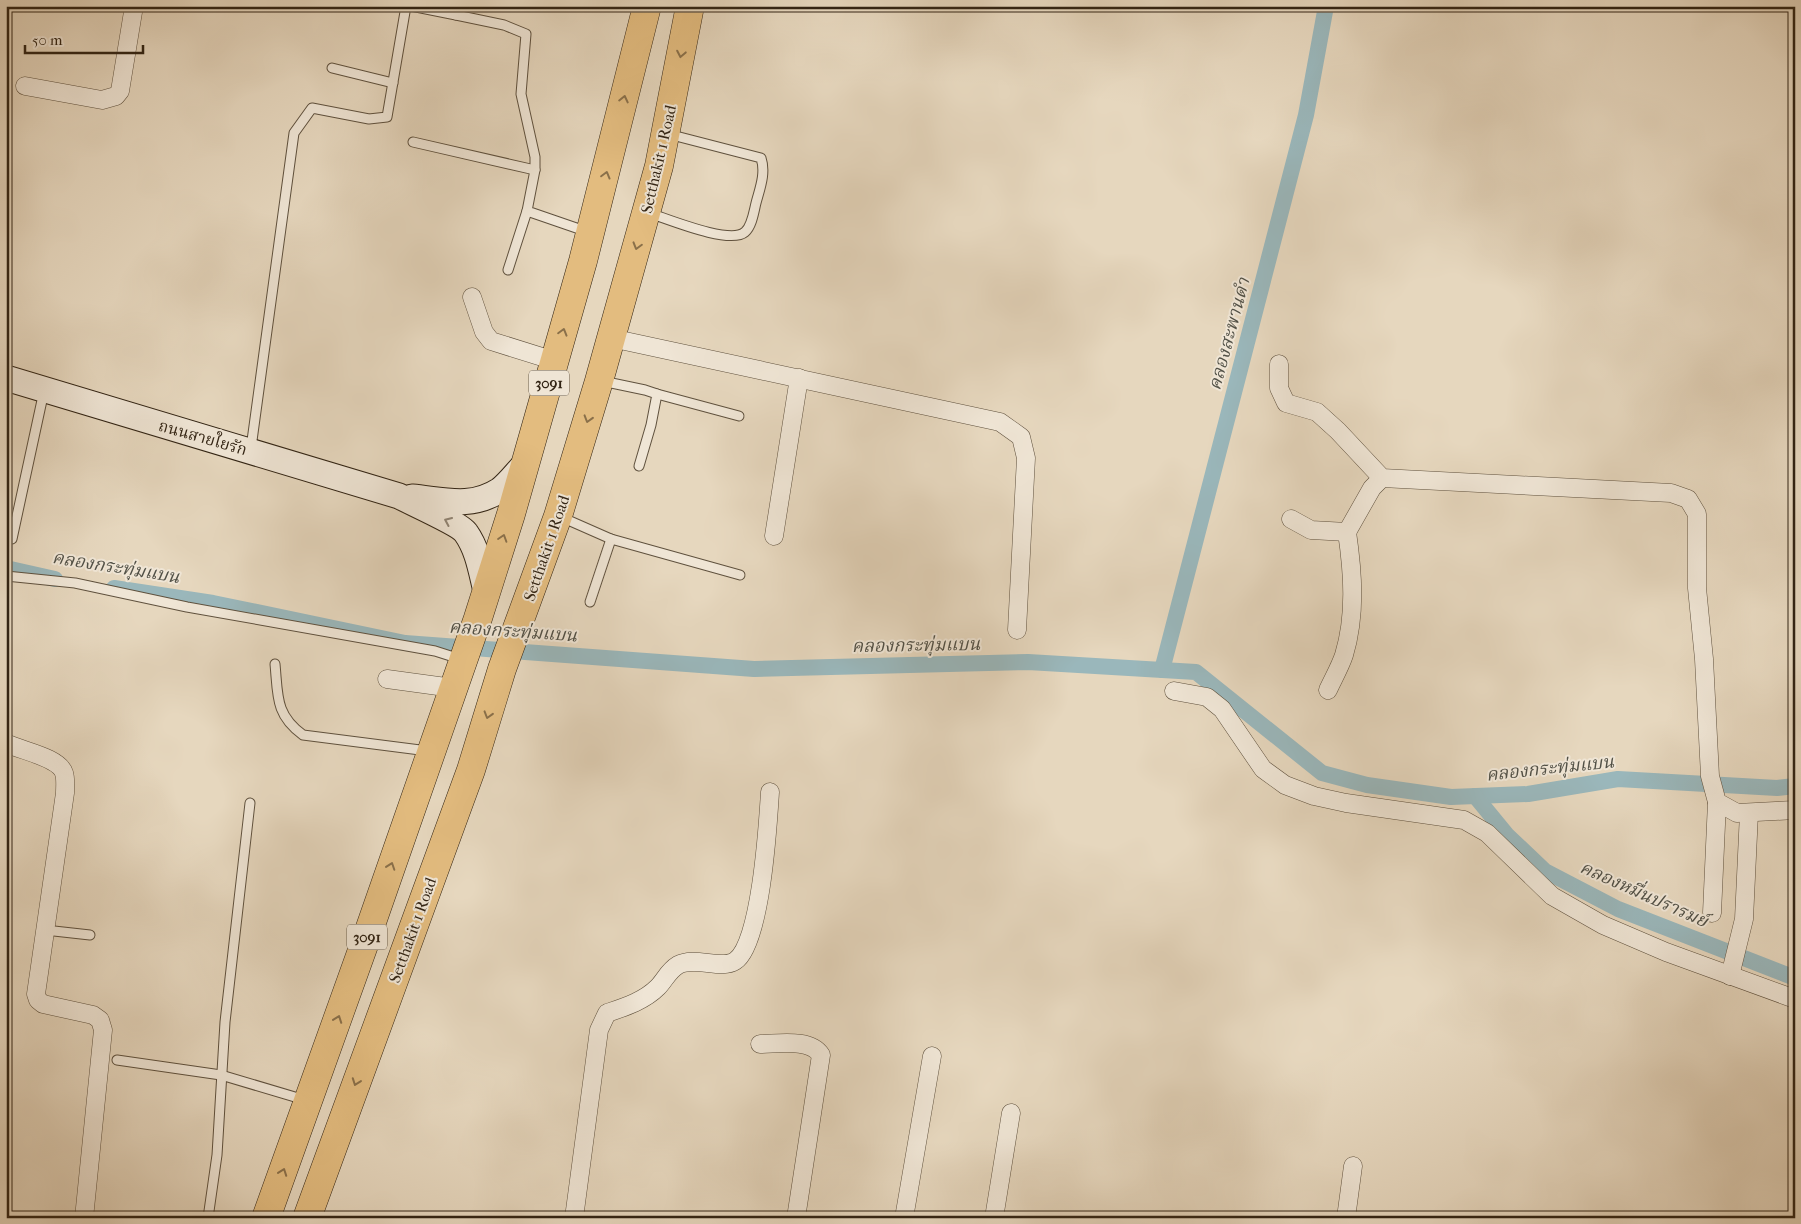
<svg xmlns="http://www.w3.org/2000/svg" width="1801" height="1224" font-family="'IM FELL French Canon','Noto Serif Thai',serif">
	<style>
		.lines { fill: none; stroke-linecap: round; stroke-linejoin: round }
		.canal { stroke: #9ab7bb; stroke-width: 16 }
		.lane-casing { stroke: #5f513e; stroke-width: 11 }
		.street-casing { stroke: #5f513e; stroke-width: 19 }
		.secondary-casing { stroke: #322414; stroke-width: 27 }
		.primary-casing { stroke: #322414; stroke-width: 29 }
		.lane { stroke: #efe5d5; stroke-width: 9 }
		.street { stroke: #efe5d5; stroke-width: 18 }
		.secondary { stroke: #efe5d5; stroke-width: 25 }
		.primary { stroke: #e3bc7f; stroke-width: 28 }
		.oneway { stroke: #8a704a }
		.oneway2 { stroke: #908474 }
		.labels { text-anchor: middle; stroke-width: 4; stroke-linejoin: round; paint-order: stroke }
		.shield { fill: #efe5d5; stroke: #6b5e4e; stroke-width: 1 }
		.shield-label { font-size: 15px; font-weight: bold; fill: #322414 }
		.street-label { font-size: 16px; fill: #322414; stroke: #efe5d5 }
		.water-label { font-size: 18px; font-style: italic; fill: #515046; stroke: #efe5d5 }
	</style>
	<rect width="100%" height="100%" fill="#e6d7be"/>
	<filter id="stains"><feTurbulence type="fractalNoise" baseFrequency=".004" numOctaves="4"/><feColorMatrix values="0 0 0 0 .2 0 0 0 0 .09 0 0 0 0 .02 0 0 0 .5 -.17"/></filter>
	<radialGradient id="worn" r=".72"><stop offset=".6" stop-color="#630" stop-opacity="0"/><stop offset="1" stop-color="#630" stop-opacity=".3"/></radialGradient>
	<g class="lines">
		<g class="canal">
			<polyline points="6,568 55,579"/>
			<polyline points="114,588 213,603 405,643 754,669 1028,662 1196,672 1322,773 1367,785 1451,797 1528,794 1618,779 1777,788 1795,786"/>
			<polyline points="1162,670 1306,115 1326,6"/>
			<polyline points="1475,796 1507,835 1545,871 1618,909 1795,978"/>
		</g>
		<defs>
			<g id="lane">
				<polyline points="411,6 456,15"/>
				<polyline points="458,6 456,15 504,25 526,34 521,94 535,157 535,170 527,211 588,232"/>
				<polyline points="332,68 393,83"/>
				<polyline points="413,142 535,170"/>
				<path d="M 649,213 C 668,219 730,245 745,232 C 752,226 754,211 756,203 C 760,188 766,173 761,158 L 668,134"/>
				<polyline points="508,270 527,211"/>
				<polyline points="602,381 645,390 657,394 651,425 639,466"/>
				<polyline points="657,394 739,416"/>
				<polyline points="251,448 294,133 312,108 369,119 387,117 406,6"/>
				<polyline points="561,517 611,539 740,575"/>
				<polyline points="12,539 44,391"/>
				<polyline points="6,576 75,583 187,607 435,651 460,659"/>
				<polyline points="590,602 611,539"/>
				<path d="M 275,664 C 278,695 275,715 303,735 L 428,751"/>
				<polyline points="45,930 90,935"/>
				<polyline points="117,1060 221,1075 305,1100"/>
				<polyline points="208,1218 217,1155 225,1022 250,803"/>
			</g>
			<g id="street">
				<polyline points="25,86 102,100 116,96 120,91 134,6"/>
				<polyline points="472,297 484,332 491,341 555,361"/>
				<polyline points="611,338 1000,422 1021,437 1026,458 1017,630"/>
				<polyline points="1279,364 1279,388 1286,403 1317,412 1338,431 1382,478 1671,493 1688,499 1697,514 1697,588 1704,659 1710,776 1717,802 1737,813 1795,810"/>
				<polyline points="1291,519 1311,530 1347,532 1372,488 1382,478"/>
				<polyline points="774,536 799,378"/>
				<polyline points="387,679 453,688"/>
				<path d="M 1328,690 C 1333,679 1340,667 1344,655 C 1356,615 1353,573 1347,532"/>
				<polyline points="1174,691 1207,697 1222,709 1263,769 1285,785 1314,796 1346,803 1464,820 1487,833 1552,896 1603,925 1666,952 1795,999"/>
				<path d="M 6,743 C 21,751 59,757 64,773 C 66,779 65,787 65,793 L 36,994 L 38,1000 L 43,1004 L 93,1015 L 100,1020 L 103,1030 L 84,1218"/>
				<polyline points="1712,913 1717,802"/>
				<polyline points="1730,976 1744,919 1749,813"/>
				<path d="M 760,1044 C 778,1044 810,1038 821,1055 L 796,1218"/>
				<path d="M 574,1218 L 599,1030 L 607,1013 C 625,1007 644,1001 658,987 C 665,980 668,971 678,965 C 695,956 721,970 735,961 C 761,945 768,823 770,792"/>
				<polyline points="904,1218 932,1056"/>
				<polyline points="994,1218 1011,1113"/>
				<polyline points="1346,1218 1353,1166"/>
			</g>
			<g id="secondary">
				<path d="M 6,378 L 399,496 C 412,503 460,524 466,533 C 478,550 481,571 486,591"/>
				<path d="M 412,497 C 444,500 471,509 500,490 C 509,483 517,472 525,464"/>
			</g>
			<g id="primary">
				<polyline points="266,1218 365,942 478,618 511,514 583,261 647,6"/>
				<polyline points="307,1218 471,770 502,669 558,516 599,381 659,166 690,6"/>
			</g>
		</defs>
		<use href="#lane" class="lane-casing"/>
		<use href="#street" class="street-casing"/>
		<use href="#secondary" class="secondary-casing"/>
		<use href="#primary" class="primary-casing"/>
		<use href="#lane" class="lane"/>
		<use href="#street" class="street"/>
		<use href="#secondary" class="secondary"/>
		<use href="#primary" class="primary"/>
	</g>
	<defs><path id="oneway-chevron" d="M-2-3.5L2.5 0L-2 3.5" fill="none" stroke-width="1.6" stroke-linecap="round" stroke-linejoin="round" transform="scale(1.25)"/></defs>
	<g class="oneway">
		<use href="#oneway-chevron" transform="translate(681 54) rotate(101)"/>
		<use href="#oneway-chevron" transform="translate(624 99) rotate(-77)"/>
		<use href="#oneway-chevron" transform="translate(606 175) rotate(-75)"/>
		<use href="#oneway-chevron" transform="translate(637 246) rotate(106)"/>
		<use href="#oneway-chevron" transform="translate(563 332) rotate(-74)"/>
		<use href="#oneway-chevron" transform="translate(588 419) rotate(107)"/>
		<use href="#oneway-chevron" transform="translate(503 538) rotate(-72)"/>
		<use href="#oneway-chevron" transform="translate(488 715) rotate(107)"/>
		<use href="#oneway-chevron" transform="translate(391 866) rotate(-71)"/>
		<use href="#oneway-chevron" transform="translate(338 1019) rotate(-70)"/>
		<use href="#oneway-chevron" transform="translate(356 1082) rotate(110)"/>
		<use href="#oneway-chevron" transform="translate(283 1172) rotate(-70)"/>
	</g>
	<use class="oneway2" href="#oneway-chevron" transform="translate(448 521) rotate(-156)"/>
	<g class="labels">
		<g class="shield">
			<rect x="529" y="370.5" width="40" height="25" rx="4"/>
			<rect x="347" y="924.5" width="40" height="25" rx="4"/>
		</g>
		<g class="shield-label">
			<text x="549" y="388">3091</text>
			<text x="367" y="942">3091</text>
		</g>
		<g class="street-label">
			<text transform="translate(658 159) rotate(-77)" y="6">Setthakit 1 Road</text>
			<text transform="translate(203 437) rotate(16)" y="6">ถนนสายใยรัก</text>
			<text transform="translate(546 548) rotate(-71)" y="6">Setthakit 1 Road</text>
			<text transform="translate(412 930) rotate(-70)" y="6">Setthakit 1 Road</text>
		</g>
		<g class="water-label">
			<text transform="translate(1229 334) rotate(-75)" y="6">คลองสะพานดำ</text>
			<text transform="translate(116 567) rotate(9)" y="6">คลองกระทุ่มแบน</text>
			<text transform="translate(513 631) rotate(4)" y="6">คลองกระทุ่มแบน</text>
			<text transform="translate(916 645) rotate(-1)" y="6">คลองกระทุ่มแบน</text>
			<text transform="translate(1550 768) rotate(-6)" y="6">คลองกระทุ่มแบน</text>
			<text transform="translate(1644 894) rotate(24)" y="6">คลองหมื่นปรารมย์</text>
		</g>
	</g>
	<rect width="1801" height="1224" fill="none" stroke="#e6d7be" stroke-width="25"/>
	<rect x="8" y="8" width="1786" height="1209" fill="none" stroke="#322414" stroke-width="2.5"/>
	<rect x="12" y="12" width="1776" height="1199" fill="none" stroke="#322414"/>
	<path d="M25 45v8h118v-8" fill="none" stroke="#322414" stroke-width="2.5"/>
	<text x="32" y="45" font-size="15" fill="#322414" stroke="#efe5d5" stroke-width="4" paint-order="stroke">50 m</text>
	<rect width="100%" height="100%" filter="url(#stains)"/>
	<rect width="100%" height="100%" fill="url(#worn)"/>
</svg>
